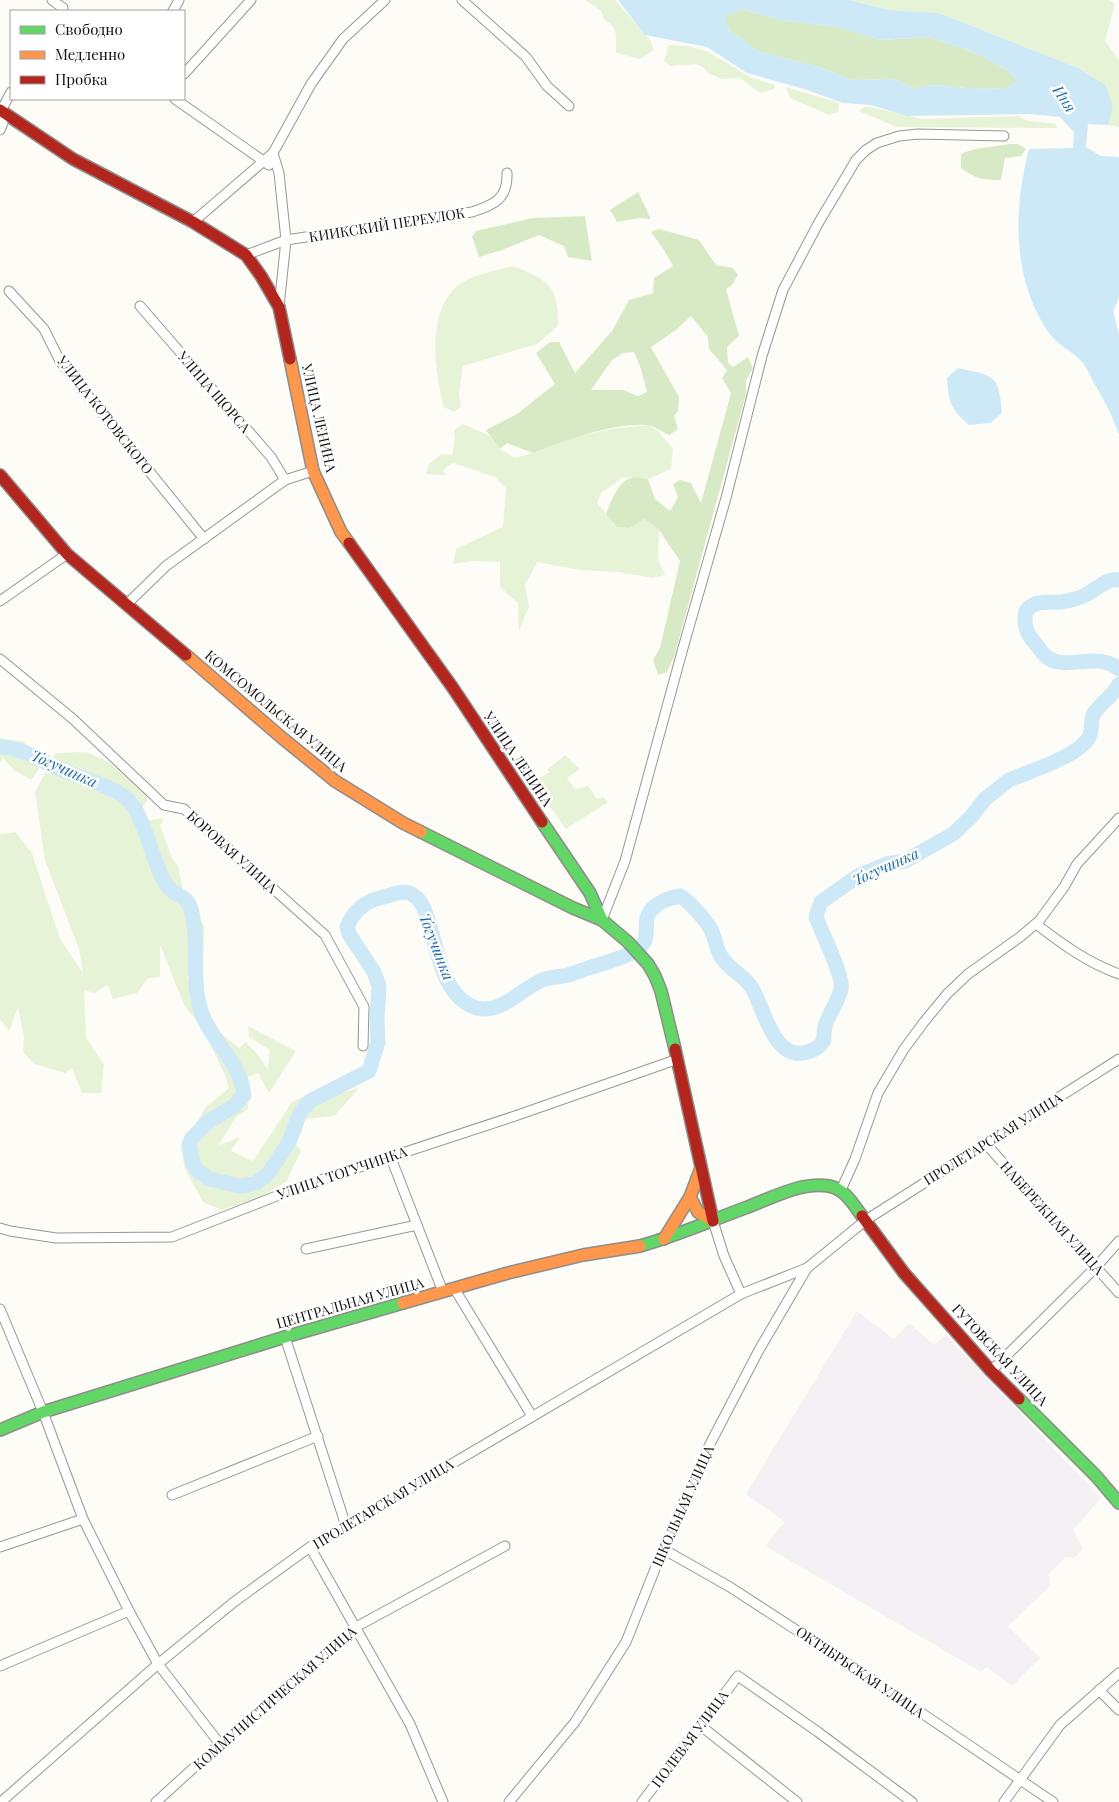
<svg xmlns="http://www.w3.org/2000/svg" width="1119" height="1802" font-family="'Playfair Display',serif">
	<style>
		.industrial { fill: #f5f0f3 }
		.green { fill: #e7f3d7 }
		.forest { fill: #d8eac5; fill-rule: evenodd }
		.water { fill: #cde8f7; fill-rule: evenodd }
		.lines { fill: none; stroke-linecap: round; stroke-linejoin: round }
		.river { stroke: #cde8f7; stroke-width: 15 }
		.street-casing { stroke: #979795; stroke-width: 11 }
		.fast-casing { stroke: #8e8d8b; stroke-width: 14 }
		.slow-casing { stroke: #8e8d8b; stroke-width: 14 }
		.jam-casing { stroke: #8e8d8b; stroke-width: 14 }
		.street { stroke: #fffffe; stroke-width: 9 }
		.fast { stroke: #63d668; stroke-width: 11 }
		.slow { stroke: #ff974d; stroke-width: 11 }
		.jam { stroke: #b3261e; stroke-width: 11 }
		.labels { text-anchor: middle; stroke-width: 5; stroke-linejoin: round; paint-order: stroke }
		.street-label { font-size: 14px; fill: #111; stroke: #fff }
		.water-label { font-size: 15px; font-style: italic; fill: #1768a6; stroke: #fff }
	</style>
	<rect width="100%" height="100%" fill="#fdfcf7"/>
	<polygon class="industrial" points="857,1311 894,1339 909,1323 934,1345 946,1335 1101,1498 1073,1530 1083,1549 1074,1558 1066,1557 1049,1574 1050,1586 1008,1626 1040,1658 1012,1686 987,1667 981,1672 765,1546 785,1522 746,1494"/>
	<g class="green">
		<path d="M 585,0 L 615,0 L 650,40 L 654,50 L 640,59 L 616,53 C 616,38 619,28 604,19 L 601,11 Z"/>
		<polygon points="849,0 1109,0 1115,4 1105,41 1119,60 1119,127 1108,125 1113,106 1078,68 939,13 889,10"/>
		<polygon points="669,45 688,46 707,51 750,77 775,85 774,89 760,93 740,78 722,79 708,73 703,67 696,64 670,66 664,61"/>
		<polygon points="786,87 839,103 838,112 829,115 790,98"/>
		<polygon points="866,106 922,119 1019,116 1025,120 1056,124 1057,128 897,127 859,111"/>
		<path d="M 513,266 C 548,280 559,285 558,326 L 537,344 L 463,366 L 459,395 L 461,406 L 454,412 L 444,407 C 434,371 426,308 461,283 C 474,275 498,270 513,266 Z"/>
		<polygon points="463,424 490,436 500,449 515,458 533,453 577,436 617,428 649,425 659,432 673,449 671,469 648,479 624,477 601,493 597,503 617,527 629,528 645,519 659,530 658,560 665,575 653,578 619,572 580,570 537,562 525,585 529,606 519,631 518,603 500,587 500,562 473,561 453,564 456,549 503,527 506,488 495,477 453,463 443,470 446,475 426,474 429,464 441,454 452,455 455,441 454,430"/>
		<polygon points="0,738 24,742 39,769 31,780 14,770 3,758 0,764"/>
		<polygon points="86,752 109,762 141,789 148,799 140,810 147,821 164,818 160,825 172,858 178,866 183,889 204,926 203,973 187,976 198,1014 239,1048 246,1042 258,1055 268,1070 270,1050 249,1037 248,1026 296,1051 269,1093 258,1073 247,1077 248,1109 236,1117 218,1146 240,1137 231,1151 253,1161 292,1102 314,1092 299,1110 308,1110 338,1094 359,1088 334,1116 297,1120 294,1143 301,1150 287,1181 261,1197 222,1210 203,1202 185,1169 181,1147 206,1107 229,1088 224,1073 202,1027 184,1005 160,944 160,977 148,978 137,993 113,999 108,985 94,993 84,990 86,1038 104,1064 101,1093 82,1093 72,1068 65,1073 34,1064 23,1052 24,1037 18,1007 9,1031 0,1019 0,834 15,832 32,853 60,939 83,973 79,949 45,860 35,792 56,753"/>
		<polygon points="565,755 580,769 567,778 575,789 588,786 597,799 603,797 608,802 566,829 533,782 550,772 547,770"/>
	</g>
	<g class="forest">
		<polygon points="743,9 779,20 838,27 880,40 928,37 960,47 986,58 1008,71 1018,81 1004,89 966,88 939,85 913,88 894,79 851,80 822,68 758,51 729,30 724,16"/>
		<path d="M 1010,144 L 1018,144 L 1026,149 L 1021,156 L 1005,158 L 1001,180 C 983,180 976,179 961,168 L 961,154 C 975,147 994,147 1010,144 Z"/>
		<polygon points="638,192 651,219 639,218 617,222 610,210"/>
		<polygon points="585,216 592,261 568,257 564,246 539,235 502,250 479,257 472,237 476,231 533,218"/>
		<path d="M 659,229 L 699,240 L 716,265 L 733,268 L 738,275 L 732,285 L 726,289 L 739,336 L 727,347 L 728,363 L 733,367 L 748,357 L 753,368 L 746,380 L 746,394 L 674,657 L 667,672 L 658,675 L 653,660 L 660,648 L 680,561 L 659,530 L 645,519 L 629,528 L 617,527 L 606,514 C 611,502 618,481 631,478 C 636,476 643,478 648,479 L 655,499 L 670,511 L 678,497 L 673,484 L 680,480 L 691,483 L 701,503 L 731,393 L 722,378 L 727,370 L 709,349 L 708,337 L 691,316 L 676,330 L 651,347 L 679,397 L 678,411 L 674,416 L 678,429 L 669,435 C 662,432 654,426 647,425 C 611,423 567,440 533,453 L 507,443 L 500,449 L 486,430 L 517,414 L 555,384 L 536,353 L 550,342 L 559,342 L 575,373 L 612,331 L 629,300 L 653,293 L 654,278 L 673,266 L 664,250 L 651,232 ZM 634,352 L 641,369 L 647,392 L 638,396 L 623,390 L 591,390 L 612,360 L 623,353 Z"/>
	</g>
	<g class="water">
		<path d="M 618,0 L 849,0 L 889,10 L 939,13 L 1078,68 L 1105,85 L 1113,106 L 1108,125 L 1088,124 L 1086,147 L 1101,156 L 1119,157 L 1119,298 L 1113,311 L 1119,335 L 1119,435 C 1113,416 1104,400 1094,383 C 1091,377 1087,369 1083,363 C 1074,352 1057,345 1049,333 C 1012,281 1013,209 1029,149 L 1073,148 L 1074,132 L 1060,117 L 1029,114 L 907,116 L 871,105 L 843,103 L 804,89 L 747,73 L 707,47 L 645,35 ZM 743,9 L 779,20 L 838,27 L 880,40 L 928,37 L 960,47 L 986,58 L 1008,71 L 1018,81 L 1004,89 L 966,88 L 939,85 L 913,88 L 894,79 L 851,80 L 822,68 L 758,51 L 729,30 L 725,16 Z"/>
		<path d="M 958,368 C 994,376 999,374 1002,413 L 990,423 L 969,425 C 951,409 948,402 947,378 Z"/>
	</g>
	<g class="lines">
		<g class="river">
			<path d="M 1119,580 C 1108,576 1093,593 1081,597 C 1075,599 1069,601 1062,602 C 1049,603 1035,599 1026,611 C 1023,624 1026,633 1035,643 C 1039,647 1042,654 1048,658 C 1067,671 1097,651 1119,669"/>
			<path d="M 0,747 C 22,747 40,761 60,769 C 78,777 99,782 117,792 C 122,795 130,801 134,807 C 147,828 151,855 162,877 C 164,881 167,887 171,890 C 178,896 186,896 190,906 C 201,941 190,977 201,1011 C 211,1042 241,1062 244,1095 L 234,1106 L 208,1122 L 192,1138 L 189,1145 L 193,1163 L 197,1170 L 209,1179 L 240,1186 L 248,1185 L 256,1183 L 268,1174 L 289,1142 L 300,1113 L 310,1101 L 369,1071 L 378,1042 L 377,1019 L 379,986 L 374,972 L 349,934 L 347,927 C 352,913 365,901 380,898 C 388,896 401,890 409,893 C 440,902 427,993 477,1008 C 501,1015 524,986 545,979 C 552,977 560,977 567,975 C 576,973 584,969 592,967 C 609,961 627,958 641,946 C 649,939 645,927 647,918 C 651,904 668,898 680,896 C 689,901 707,921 711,930 C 716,939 716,950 722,958 C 730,970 744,975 752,988 C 763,1006 773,1058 803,1053 C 813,1051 819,1048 824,1040 C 822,1020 837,1007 841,989 C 844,975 821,932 816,917 L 821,902 L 858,876 L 887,864 L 905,861 L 953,834 L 970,818 L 985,799 L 1009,780 C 1030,771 1076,757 1088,739 C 1094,731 1089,722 1094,713 C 1102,702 1113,696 1119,684"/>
		</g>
		<defs>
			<g id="street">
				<polyline points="52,0 63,8"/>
				<polyline points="462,0 526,57 547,86 569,106"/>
				<polyline points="173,11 179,0"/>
				<polyline points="184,74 251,0"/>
				<polyline points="175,99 269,165"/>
				<polyline points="0,130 3,123 1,111 11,92"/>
				<polyline points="273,153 279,173 286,240 279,307"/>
				<polyline points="193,222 273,153 311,84 343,39 385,0"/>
				<path d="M 246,255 L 286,240 L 472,212 C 494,205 508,199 507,173"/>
				<polyline points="9,291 44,329 60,361 204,539"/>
				<polyline points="140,306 271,457 285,480"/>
				<polyline points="0,601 67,554"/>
				<polyline points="127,604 166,566 285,480 313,471"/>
				<polyline points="0,659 73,719 164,805 184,809 325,935 364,1007 363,1046"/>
				<polyline points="602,920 625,861 683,648 726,498 762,356 783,290 819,222 856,160 866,150 877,143 899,136 918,134 1004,136"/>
				<path d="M 1036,924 C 1062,944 1088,963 1119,974"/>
				<polyline points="986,1144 1119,1293"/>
				<polyline points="391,1158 443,1292"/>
				<polyline points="841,1190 855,1159 878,1093 904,1049 924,1022 947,994 968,974 1020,937 1039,921 1064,887 1077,864 1119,818"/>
				<polyline points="713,1221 724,1256 741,1294"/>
				<polyline points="0,1228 10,1231 56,1238 172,1237 302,1186 515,1116 678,1059"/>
				<polyline points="306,1249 417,1225"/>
				<polyline points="454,1288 532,1416"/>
				<polyline points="0,1309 43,1412 83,1519 129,1611 158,1664 220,1744"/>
				<polyline points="285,1337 346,1526"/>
				<polyline points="991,1371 1096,1267 1119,1241"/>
				<polyline points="172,1495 318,1436"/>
				<polyline points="0,1547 83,1519"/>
				<polyline points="310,1547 410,1724 443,1802"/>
				<polyline points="663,1549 730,1587 864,1674 1053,1802"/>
				<polyline points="0,1666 129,1611"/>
				<polyline points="1099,1690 1119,1710"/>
				<polyline points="701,1726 797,1802"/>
				<polyline points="1,1802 158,1664 234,1602 310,1547 741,1294 807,1268"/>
				<polyline points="156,1802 220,1744 356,1627 505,1546"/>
				<polyline points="509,1802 575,1722 626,1642 663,1549 709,1446 759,1350 807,1268 866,1220 1119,1059"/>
				<polyline points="642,1802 738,1676 818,1732 912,1802"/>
				<polyline points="1004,1802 1060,1725 1119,1673"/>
			</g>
			<g id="fast">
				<polyline points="542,822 590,893 602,920"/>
				<polyline points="421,832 573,908 602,920 628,942 648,964 655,976 661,991 675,1049"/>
				<path d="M 640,1246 C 676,1236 710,1221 745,1208 C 770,1199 801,1181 829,1186 C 845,1189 853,1204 862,1216"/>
				<polyline points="1019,1399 1096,1476 1119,1503"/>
				<polyline points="0,1430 43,1412 285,1337 403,1303"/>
			</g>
			<g id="slow">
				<polyline points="290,359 313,471 341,532 349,543"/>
				<polyline points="186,655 281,737 335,781 403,823 421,832"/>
				<polyline points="690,1197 698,1212 713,1221"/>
				<polyline points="664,1239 690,1197 701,1168"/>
				<polyline points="403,1303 508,1273 583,1255 640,1246"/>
			</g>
			<g id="jam">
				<polyline points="0,110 73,159 193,222 246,255 261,276 279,307 290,359"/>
				<polyline points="0,475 67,554 186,655"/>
				<polyline points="349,543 453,688 542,822"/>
				<polyline points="675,1049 713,1221"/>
				<polyline points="862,1216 904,1273 991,1371 1019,1399"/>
			</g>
		</defs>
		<use href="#street" class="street-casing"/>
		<use href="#fast" class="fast-casing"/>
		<use href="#slow" class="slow-casing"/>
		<use href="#jam" class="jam-casing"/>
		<use href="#street" class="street"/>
		<use href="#fast" class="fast"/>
		<use href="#slow" class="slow"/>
		<use href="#jam" class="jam"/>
	</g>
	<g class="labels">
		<g class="street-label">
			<text transform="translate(387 225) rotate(-9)" y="5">КИИКСКИЙ ПЕРЕУЛОК</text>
			<text transform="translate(214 392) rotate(49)" y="5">УЛИЦА ЩОРСА</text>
			<text transform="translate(105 415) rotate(52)" y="5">УЛИЦА КОТОВСКОГО</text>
			<text transform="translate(319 418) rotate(77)" y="5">УЛИЦА ЛЕНИНА</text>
			<text transform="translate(276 711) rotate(40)" y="5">КОМСОМОЛЬСКАЯ УЛИЦА</text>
			<text transform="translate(518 759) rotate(56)" y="5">УЛИЦА ЛЕНИНА</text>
			<text transform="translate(232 852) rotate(42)" y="5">БОРОВАЯ УЛИЦА</text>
			<text transform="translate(993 1139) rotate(-32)" y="5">ПРОЛЕТАРСКАЯ УЛИЦА</text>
			<text transform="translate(342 1173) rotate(-19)" y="5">УЛИЦА ТОГУЧИНКА</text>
			<text transform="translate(1052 1218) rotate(48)" y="5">НАБЕРЕЖНАЯ УЛИЦА</text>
			<text transform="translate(350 1303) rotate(-16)" y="5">ЦЕНТРАЛЬНАЯ УЛИЦА</text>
			<text transform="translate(1000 1355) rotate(47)" y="5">ГУТОВСКАЯ УЛИЦА</text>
			<text transform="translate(383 1504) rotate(-31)" y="5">ПРОЛЕТАРСКАЯ УЛИЦА</text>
			<text transform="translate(683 1506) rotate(-66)" y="5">ШКОЛЬНАЯ УЛИЦА</text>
			<text transform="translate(860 1672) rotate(34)" y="5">ОКТЯБРЬСКАЯ УЛИЦА</text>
			<text transform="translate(275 1698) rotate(-41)" y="5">КОММУНИСТИЧЕСКАЯ УЛИЦА</text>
			<text transform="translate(690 1739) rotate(-53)" y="5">ПОЛЕВАЯ УЛИЦА</text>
		</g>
		<g class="water-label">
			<text transform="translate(1064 99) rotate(56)" y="5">Иня</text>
			<text transform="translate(64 769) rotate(24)" y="5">Тогучинка</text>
			<text transform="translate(886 867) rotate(-24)" y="5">Тогучинка</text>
			<text transform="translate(436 947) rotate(69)" y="5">Тогучинка</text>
		</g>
	</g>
	<rect x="10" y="10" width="175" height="90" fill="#ffffff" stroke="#a0a0a0"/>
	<rect x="20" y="26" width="25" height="8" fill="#63d668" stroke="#a0a0a0"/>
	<text x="55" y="35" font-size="15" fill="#111111">Свободно</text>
	<rect x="20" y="51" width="25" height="8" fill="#ff974d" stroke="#a0a0a0"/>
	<text x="55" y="60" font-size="15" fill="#111111">Медленно</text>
	<rect x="20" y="76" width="25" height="8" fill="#b3261e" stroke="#a0a0a0"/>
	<text x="55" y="85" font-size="15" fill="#111111">Пробка</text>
</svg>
